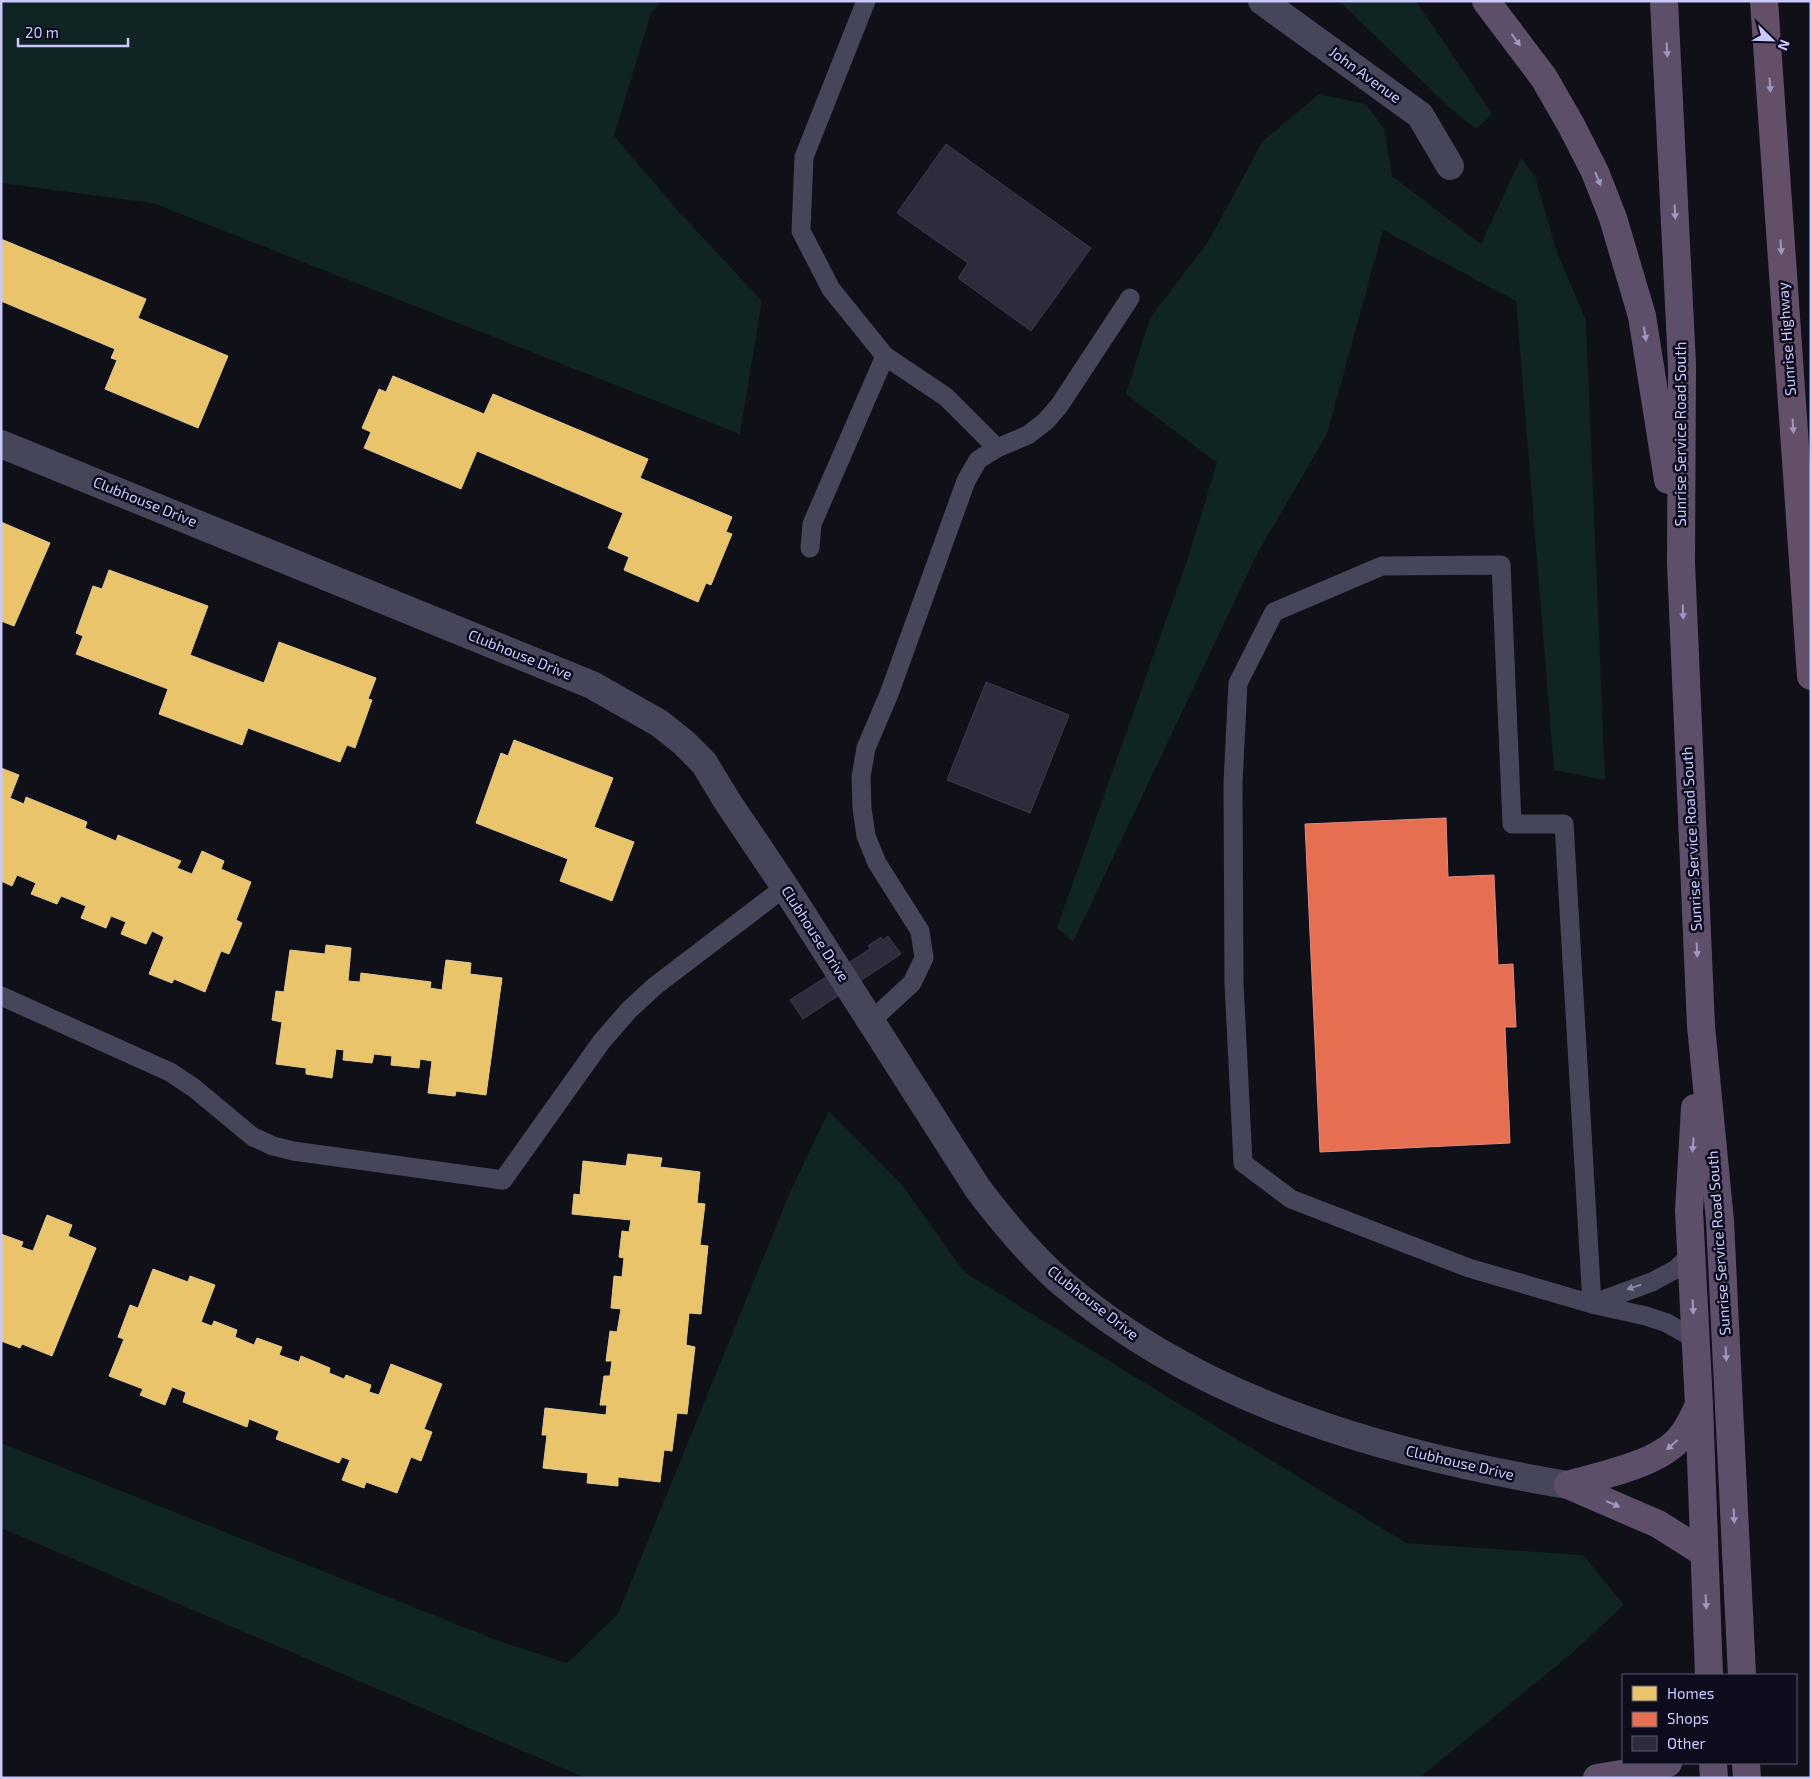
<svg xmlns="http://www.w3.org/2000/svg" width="1812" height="1779" font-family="'Exo 2',sans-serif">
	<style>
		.green { fill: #0f2423 }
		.homes { fill: #e9c46a; stroke: #e0c696 }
		.shops { fill: #e76f51; stroke: #de8a85 }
		.building { fill: #2d2c3c; stroke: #3c3a4e }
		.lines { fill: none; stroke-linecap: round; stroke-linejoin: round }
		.service { stroke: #45465a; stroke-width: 19 }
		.minor { stroke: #45465a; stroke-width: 28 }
		.trunk { stroke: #5d4f6a; stroke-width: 28 }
		.motorway { stroke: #634f67; stroke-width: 28 }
		.oneway { fill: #9e98c3 }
		.oneway2 { fill: #a198c2 }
		.oneway3 { fill: #8888ac }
		.labels { text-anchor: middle; stroke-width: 5; stroke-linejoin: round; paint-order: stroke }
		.street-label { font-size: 15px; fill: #cac9fe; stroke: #0d0c1d }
	</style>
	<rect width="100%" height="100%" fill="#101019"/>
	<g class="green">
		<polygon points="1,1 661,1 651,13 614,136 678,211 762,301 740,434 153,203 1,183"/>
		<polygon points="1339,1 1416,1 1492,114 1476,129 1448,106"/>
		<polygon points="1319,94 1366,104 1384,129 1392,176 1481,244 1521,158 1535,177 1557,252 1586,321 1605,780 1554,770 1516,301 1383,230 1327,434 1257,554 1073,942 1057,928 1187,561 1217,463 1126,394 1150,318 1208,242 1263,141"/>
		<polygon points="829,1111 903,1186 964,1272 1406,1543 1583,1555 1624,1605 1571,1654 1419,1778 586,1778 1,1528 1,1443 496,1640 567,1663 618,1614 790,1192"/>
	</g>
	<g class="homes">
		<polygon points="1,239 146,299 138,318 228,356 198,428 105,389 117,360 111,358 115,349 1,301"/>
		<polygon points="393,376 484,414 493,394 648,459 640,478 732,517 726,532 732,534 711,585 706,583 698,602 624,570 629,557 608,548 623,513 477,451 461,489 364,448 371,432 362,428 379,389 386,392"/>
		<polygon points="1,522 50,543 14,626 1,621"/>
		<polygon points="109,570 208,606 190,655 264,683 279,642 376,678 368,699 372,700 355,748 347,745 340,762 248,728 242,745 159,714 168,689 76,654 83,636 76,633 93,586 102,589"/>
		<polygon points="514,740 613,778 594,827 634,842 612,901 560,881 568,859 476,823 501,753 508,756"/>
		<polygon points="1,768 19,775 10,798 24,804 26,797 87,822 85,828 116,841 118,835 181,861 177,868 192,874 202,851 224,861 221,869 251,882 236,920 242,923 229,954 221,951 205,992 174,979 172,983 149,974 164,937 152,931 146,944 121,934 126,922 111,916 106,928 81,918 86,906 61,896 57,904 31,894 36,883 17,875 12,886 1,881"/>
		<polygon points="326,945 351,948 348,981 360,982 361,973 431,982 430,988 442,990 446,960 471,963 470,974 502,978 486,1095 456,1091 455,1096 428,1093 432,1061 420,1059 419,1068 391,1065 392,1056 374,1054 372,1063 343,1060 344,1050 336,1049 332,1078 306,1074 306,1068 276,1064 282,1022 272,1020 276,991 284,992 290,950 325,954"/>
		<polygon points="628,1154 662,1158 660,1167 700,1172 697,1203 705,1204 700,1245 708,1246 701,1314 689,1313 686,1345 695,1347 687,1414 677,1413 672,1451 664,1450 660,1482 618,1477 618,1486 587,1483 588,1473 543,1468 547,1435 542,1435 545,1408 606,1415 607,1405 600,1405 604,1376 610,1376 612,1361 606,1361 610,1331 617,1332 621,1309 611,1308 614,1276 622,1277 624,1258 619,1257 622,1231 629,1232 631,1220 572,1214 574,1194 580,1195 583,1161 626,1166"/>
		<polygon points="47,1215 72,1225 68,1236 96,1248 52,1356 22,1344 20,1348 1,1341 1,1234 23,1242 21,1247 33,1251"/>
		<polygon points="153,1269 188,1282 190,1276 215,1285 201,1322 212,1326 214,1321 237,1330 235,1337 254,1345 257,1338 282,1347 279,1355 299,1362 301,1356 330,1368 329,1373 344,1379 346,1375 371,1385 369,1392 379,1395 391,1364 442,1384 424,1429 432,1432 421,1461 411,1457 397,1493 366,1482 364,1488 342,1480 350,1460 342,1457 339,1463 276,1439 279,1431 249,1419 247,1427 183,1402 186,1392 172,1387 165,1405 140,1395 143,1389 109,1376 124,1339 118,1337 130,1305 138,1308"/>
	</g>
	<polygon class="shops" points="1446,818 1448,877 1494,875 1498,965 1513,964 1516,1027 1505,1027 1510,1143 1320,1152 1305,824"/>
	<g class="building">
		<polygon points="946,144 1091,248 1031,331 958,278 968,263 897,213"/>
		<polygon points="986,682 1069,715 1030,813 947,780"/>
		<polygon points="888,936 901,954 803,1019 790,1000 870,949 868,946 881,937 883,940"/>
	</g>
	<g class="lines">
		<g class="service">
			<polyline points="866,1 804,157 801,231 831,289 885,356 946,397 997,448"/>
			<polyline points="810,548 812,524 885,356"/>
			<polygon points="1501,565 1512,824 1564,824 1592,1304 1469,1268 1291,1199 1243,1163 1234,983 1233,783 1238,683 1274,612 1382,566"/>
			<polyline points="1,996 170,1072 194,1088 253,1137 273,1146 293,1151 503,1180 602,1041 629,1010 655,986 785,887"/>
			<polyline points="871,1021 912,983 924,958 920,931 877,863 866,836 862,808 861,777 866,748 889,694 966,481 978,460 997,448 1028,435 1046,421 1059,406 1130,298"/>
			<polyline points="1691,1255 1676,1269 1652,1282 1592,1304 1646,1316 1667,1323 1695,1339"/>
		</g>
		<g class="minor">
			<polyline points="1262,1 1420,115 1450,166"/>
			<path d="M 1,444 L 592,685 L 659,723 L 683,742 L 704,763 L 727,801 L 785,887 L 978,1189 C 1003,1222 1029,1254 1061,1282 C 1201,1403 1389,1455 1568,1485"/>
		</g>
		<g class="trunk">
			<polyline points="1486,1 1544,78 1571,125 1595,172 1613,218 1642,316 1668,480"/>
			<polyline points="1664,1 1682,365 1681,563 1701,1026 1720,1221 1742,1675"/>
			<polyline points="1695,1108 1689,1211 1699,1405 1709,1675"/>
			<path d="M 1568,1485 C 1601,1475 1657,1465 1680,1438 C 1689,1428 1693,1417 1699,1405"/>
			<polyline points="1568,1485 1658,1524 1704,1553"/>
			<polyline points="1713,1763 1714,1778"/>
			<polyline points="1746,1763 1747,1778"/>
			<polyline points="1597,1778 1645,1770 1668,1763"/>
		</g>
		<polyline class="motorway" points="1764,1 1811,676"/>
	</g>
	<defs><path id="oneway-solid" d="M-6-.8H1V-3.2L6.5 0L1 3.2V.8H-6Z" transform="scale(1.25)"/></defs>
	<g class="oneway">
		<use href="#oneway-solid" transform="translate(1516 40) rotate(54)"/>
		<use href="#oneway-solid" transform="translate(1667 50) rotate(87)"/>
		<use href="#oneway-solid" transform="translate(1598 179) rotate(68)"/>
		<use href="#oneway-solid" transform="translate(1675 212) rotate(87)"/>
		<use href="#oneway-solid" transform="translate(1645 334) rotate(81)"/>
		<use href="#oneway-solid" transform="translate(1683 612) rotate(88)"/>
		<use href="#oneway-solid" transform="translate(1697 950) rotate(87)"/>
		<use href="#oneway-solid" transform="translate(1693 1145) rotate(94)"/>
		<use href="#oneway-solid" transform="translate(1693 1307) rotate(87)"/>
		<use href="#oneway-solid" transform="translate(1726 1354) rotate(87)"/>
		<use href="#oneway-solid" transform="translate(1672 1445) rotate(139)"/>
		<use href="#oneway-solid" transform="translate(1613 1504) rotate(23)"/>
		<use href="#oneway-solid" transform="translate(1734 1516) rotate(87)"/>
		<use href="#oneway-solid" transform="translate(1706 1602) rotate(87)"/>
	</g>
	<g class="oneway2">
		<use href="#oneway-solid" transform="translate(1770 85) rotate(86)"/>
		<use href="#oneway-solid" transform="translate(1781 247) rotate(86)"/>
		<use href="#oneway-solid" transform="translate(1793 426) rotate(86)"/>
	</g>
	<use class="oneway3" href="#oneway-solid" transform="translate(1634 1287) rotate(162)"/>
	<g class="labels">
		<g class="street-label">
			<text transform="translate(1365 75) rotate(36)" y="5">John Avenue</text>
			<text transform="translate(1787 339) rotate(-94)" y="5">Sunrise Highway</text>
			<text transform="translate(1681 434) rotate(-90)" y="5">Sunrise Service Road South</text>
			<text transform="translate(145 502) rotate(22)" y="5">Clubhouse Drive</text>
			<text transform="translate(520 655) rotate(22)" y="5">Clubhouse Drive</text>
			<text transform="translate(1692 839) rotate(-93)" y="5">Sunrise Service Road South</text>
			<text transform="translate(815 934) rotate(57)" y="5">Clubhouse Drive</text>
			<text transform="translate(1719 1243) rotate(-94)" y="5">Sunrise Service Road South</text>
			<text transform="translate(1093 1303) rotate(38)" y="5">Clubhouse Drive</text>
			<text transform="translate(1460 1463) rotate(13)" y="5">Clubhouse Drive</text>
		</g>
	</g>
	<rect width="1812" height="1779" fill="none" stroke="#cac9fe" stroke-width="5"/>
	<rect x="1622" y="1674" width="175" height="90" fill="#0d0c1d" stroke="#595877"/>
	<rect x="1632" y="1686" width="25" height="15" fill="#e9c46a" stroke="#595877"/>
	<text x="1667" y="1699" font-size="15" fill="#cac9fe">Homes</text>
	<rect x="1632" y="1712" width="25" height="15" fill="#e76f51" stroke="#595877"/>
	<text x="1667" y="1724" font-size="15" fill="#cac9fe">Shops</text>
	<rect x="1632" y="1736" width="25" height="15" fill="#2d2c3c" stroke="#595877"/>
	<text x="1667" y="1749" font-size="15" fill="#cac9fe">Other</text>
	<g transform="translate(1772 40) rotate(113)" stroke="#0d0c1d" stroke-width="4" paint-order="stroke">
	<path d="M0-4L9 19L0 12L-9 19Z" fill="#cac9fe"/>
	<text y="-8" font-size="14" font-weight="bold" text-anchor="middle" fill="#cac9fe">N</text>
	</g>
	<path d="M18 38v8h110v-8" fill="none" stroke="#cac9fe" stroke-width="2.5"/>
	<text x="25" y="38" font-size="15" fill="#cac9fe" stroke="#0d0c1d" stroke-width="4" paint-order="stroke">20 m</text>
</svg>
